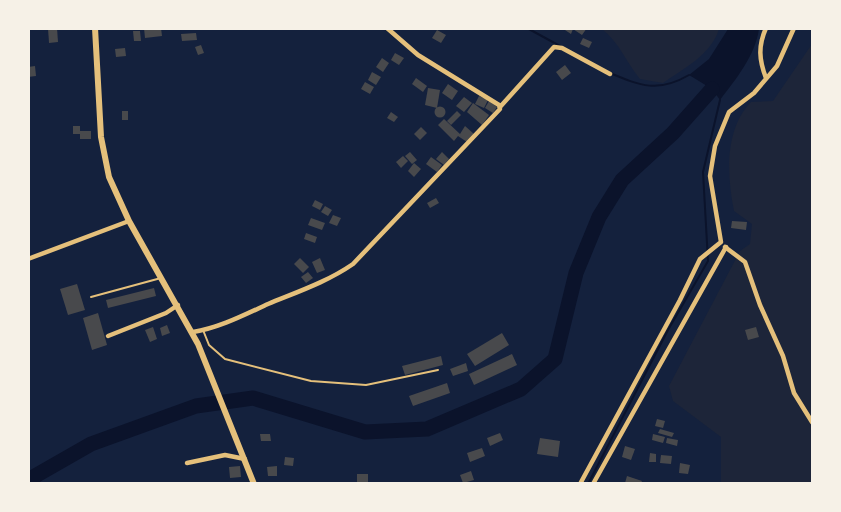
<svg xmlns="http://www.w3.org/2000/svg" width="841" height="512" font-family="'PT Sans',sans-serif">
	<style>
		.green { fill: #1d2539 }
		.water { fill: #0b132b }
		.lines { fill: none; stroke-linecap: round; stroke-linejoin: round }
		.stream { stroke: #0b132b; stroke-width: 2 }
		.river { stroke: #0b132b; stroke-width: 15 }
		.building { fill: #48494c }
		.service { stroke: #e5c07b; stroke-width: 2 }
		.minor { stroke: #e5c07b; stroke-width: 4.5 }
		.tertiary { stroke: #e5c07b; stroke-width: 6 }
	</style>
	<rect width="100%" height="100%" fill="#14213d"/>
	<g class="green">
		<path d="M 602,29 L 719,29 C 711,55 684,68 663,83 L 640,79 C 626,62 619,42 602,29 Z"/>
		<path d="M 812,44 L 812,483 L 721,483 L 721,437 L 673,401 L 669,386 L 740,251 L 750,244 L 752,224 L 734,211 C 727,176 724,130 751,102 L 773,101 Z"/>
	</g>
	<path class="water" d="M 728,29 L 759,29 C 755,56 736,79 720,100 L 712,89 L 689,75 L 709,59 Z"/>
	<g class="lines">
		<g class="stream">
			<polyline points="527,28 560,46"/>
			<path d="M 610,73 C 641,86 658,93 689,75"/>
			<polyline points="588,484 668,330 708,261 703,172 720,100"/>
		</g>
		<polyline class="river" points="31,484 35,476 91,444 196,406 253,398 365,432 427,429 521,389 555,359 576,273 599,217 622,180 673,133 712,89"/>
	</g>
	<g class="building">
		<polygon points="48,28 57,28 58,42 49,43"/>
		<polygon points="144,28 161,28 162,36 145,38"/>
		<polygon points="562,28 587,28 582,35 573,29 571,34"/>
		<polygon points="437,30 446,35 441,43 432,38"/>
		<polygon points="133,31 140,31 141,41 134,41"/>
		<polygon points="196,33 197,40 182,41 181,34"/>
		<polygon points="583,38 592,42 589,48 580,44"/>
		<polygon points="201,45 204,53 198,55 195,47"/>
		<polygon points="125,48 126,56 116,57 115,49"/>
		<polygon points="395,53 404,58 399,65 391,60"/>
		<polygon points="382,58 389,63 383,72 376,67"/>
		<polygon points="565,65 571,73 562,80 556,72"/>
		<polygon points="35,66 36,76 28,77 28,67"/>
		<polygon points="372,72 381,77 376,85 368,80"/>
		<polygon points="416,78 427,86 423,92 412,84"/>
		<polygon points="365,82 374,87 370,94 361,89"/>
		<polygon points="448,84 458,91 452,100 442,93"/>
		<polygon points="428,88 440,90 437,108 425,105"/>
		<polygon points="479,96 488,100 484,108 475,104"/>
		<polygon points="464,97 472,103 464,112 456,106"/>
		<polygon points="489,101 497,107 493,113 485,108"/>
		<polygon points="473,103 489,115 482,125 467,112"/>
		<circle cx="440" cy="112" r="5.5"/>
		<rect x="122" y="111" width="6" height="9"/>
		<polygon points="457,111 461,115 451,125 447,121"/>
		<polygon points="391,112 398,117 394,122 387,118"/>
		<polygon points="444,119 460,134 465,126 474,134 467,142 458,136 454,141 438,125"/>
		<polygon points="73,126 80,126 80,131 91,131 91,139 80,139 80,134 73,134"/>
		<polygon points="421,127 427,133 420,140 414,134"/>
		<polygon points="410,152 417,160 412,164 405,156"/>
		<polygon points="442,152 449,159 444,165 436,159"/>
		<polygon points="403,156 408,161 401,168 396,162"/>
		<polygon points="431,157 442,165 437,172 426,164"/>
		<polygon points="414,163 421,169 414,177 408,171"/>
		<polygon points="436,198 439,203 430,208 427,203"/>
		<polygon points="315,200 323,204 320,210 312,206"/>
		<polygon points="325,206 332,210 328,216 321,212"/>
		<polygon points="333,215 341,218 337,226 329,223"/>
		<polygon points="311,218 325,223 322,230 308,225"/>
		<polygon points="732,221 747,222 746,230 731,228"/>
		<polygon points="306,233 317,237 315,243 304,239"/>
		<polygon points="300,258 309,267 303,273 294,264"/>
		<polygon points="320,258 325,270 317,273 312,262"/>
		<polygon points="308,272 313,278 306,283 301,277"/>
		<polygon points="77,284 85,310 68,315 60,289"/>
		<polygon points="154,288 156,296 108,308 106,300"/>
		<polygon points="98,313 107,345 92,350 83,318"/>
		<polygon points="167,325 170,333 162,336 160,328"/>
		<polygon points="153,327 157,339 150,342 145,330"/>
		<polygon points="756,327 759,337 748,340 745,330"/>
		<polygon points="502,333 509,345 475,366 467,354"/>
		<polygon points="512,354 517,365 474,385 469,374"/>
		<polygon points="441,356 443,365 405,375 402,366"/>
		<polygon points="466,363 468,371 453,376 450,369"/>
		<polygon points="447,383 450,393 413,406 409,396"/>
		<polygon points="657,419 665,421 663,428 655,426"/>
		<polygon points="660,429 674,433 672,437 658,433"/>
		<polygon points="500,433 503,440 490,446 487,438"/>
		<polygon points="260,434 270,434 271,441 261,441"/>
		<polygon points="653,434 665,437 663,443 652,440"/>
		<polygon points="540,438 560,441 558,457 537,454"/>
		<polygon points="667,438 678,440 677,446 666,443"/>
		<polygon points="625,446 635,449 631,460 622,457"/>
		<polygon points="482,448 485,456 470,462 467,453"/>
		<polygon points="650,453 656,454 656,462 649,462"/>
		<polygon points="661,455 672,456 671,464 660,463"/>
		<polygon points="285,457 294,458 293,466 284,465"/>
		<polygon points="680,463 690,465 688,474 679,473"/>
		<polygon points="240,466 241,477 230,478 229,467"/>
		<polygon points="277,466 277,476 268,476 267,467"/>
		<polygon points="471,471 474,480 463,483 460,475"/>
		<rect x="357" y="474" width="11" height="9"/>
		<polygon points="627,476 642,481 641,483 625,483"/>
	</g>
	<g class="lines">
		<g class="service">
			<polyline points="91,297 161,278"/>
			<polyline points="203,330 209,345 225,359 311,381 366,385 438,370"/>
		</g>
		<g class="minor">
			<path d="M 766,28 C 758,46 759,60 766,78"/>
			<polyline points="500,107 554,47 562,48 610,74"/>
			<polyline points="725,247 745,262 760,305 783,356 794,393 812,422"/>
			<polyline points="28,259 129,221"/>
			<path d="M 193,332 C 219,328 244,315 268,304 C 297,292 327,282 353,264 L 500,109 L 499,105 L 418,55 L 387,28"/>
			<polyline points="108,336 166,313 178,305"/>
			<polyline points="187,463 225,455 245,459"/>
			<polyline points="580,484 680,300 700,259 721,242 710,176 715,146 729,112 754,93 777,66 794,28"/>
			<polyline points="593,484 726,247"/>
		</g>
		<polyline class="tertiary" points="95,28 101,137 109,177 129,221 198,344 254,484"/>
	</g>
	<rect width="841" height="512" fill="none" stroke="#f6f1e7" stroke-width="60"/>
</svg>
